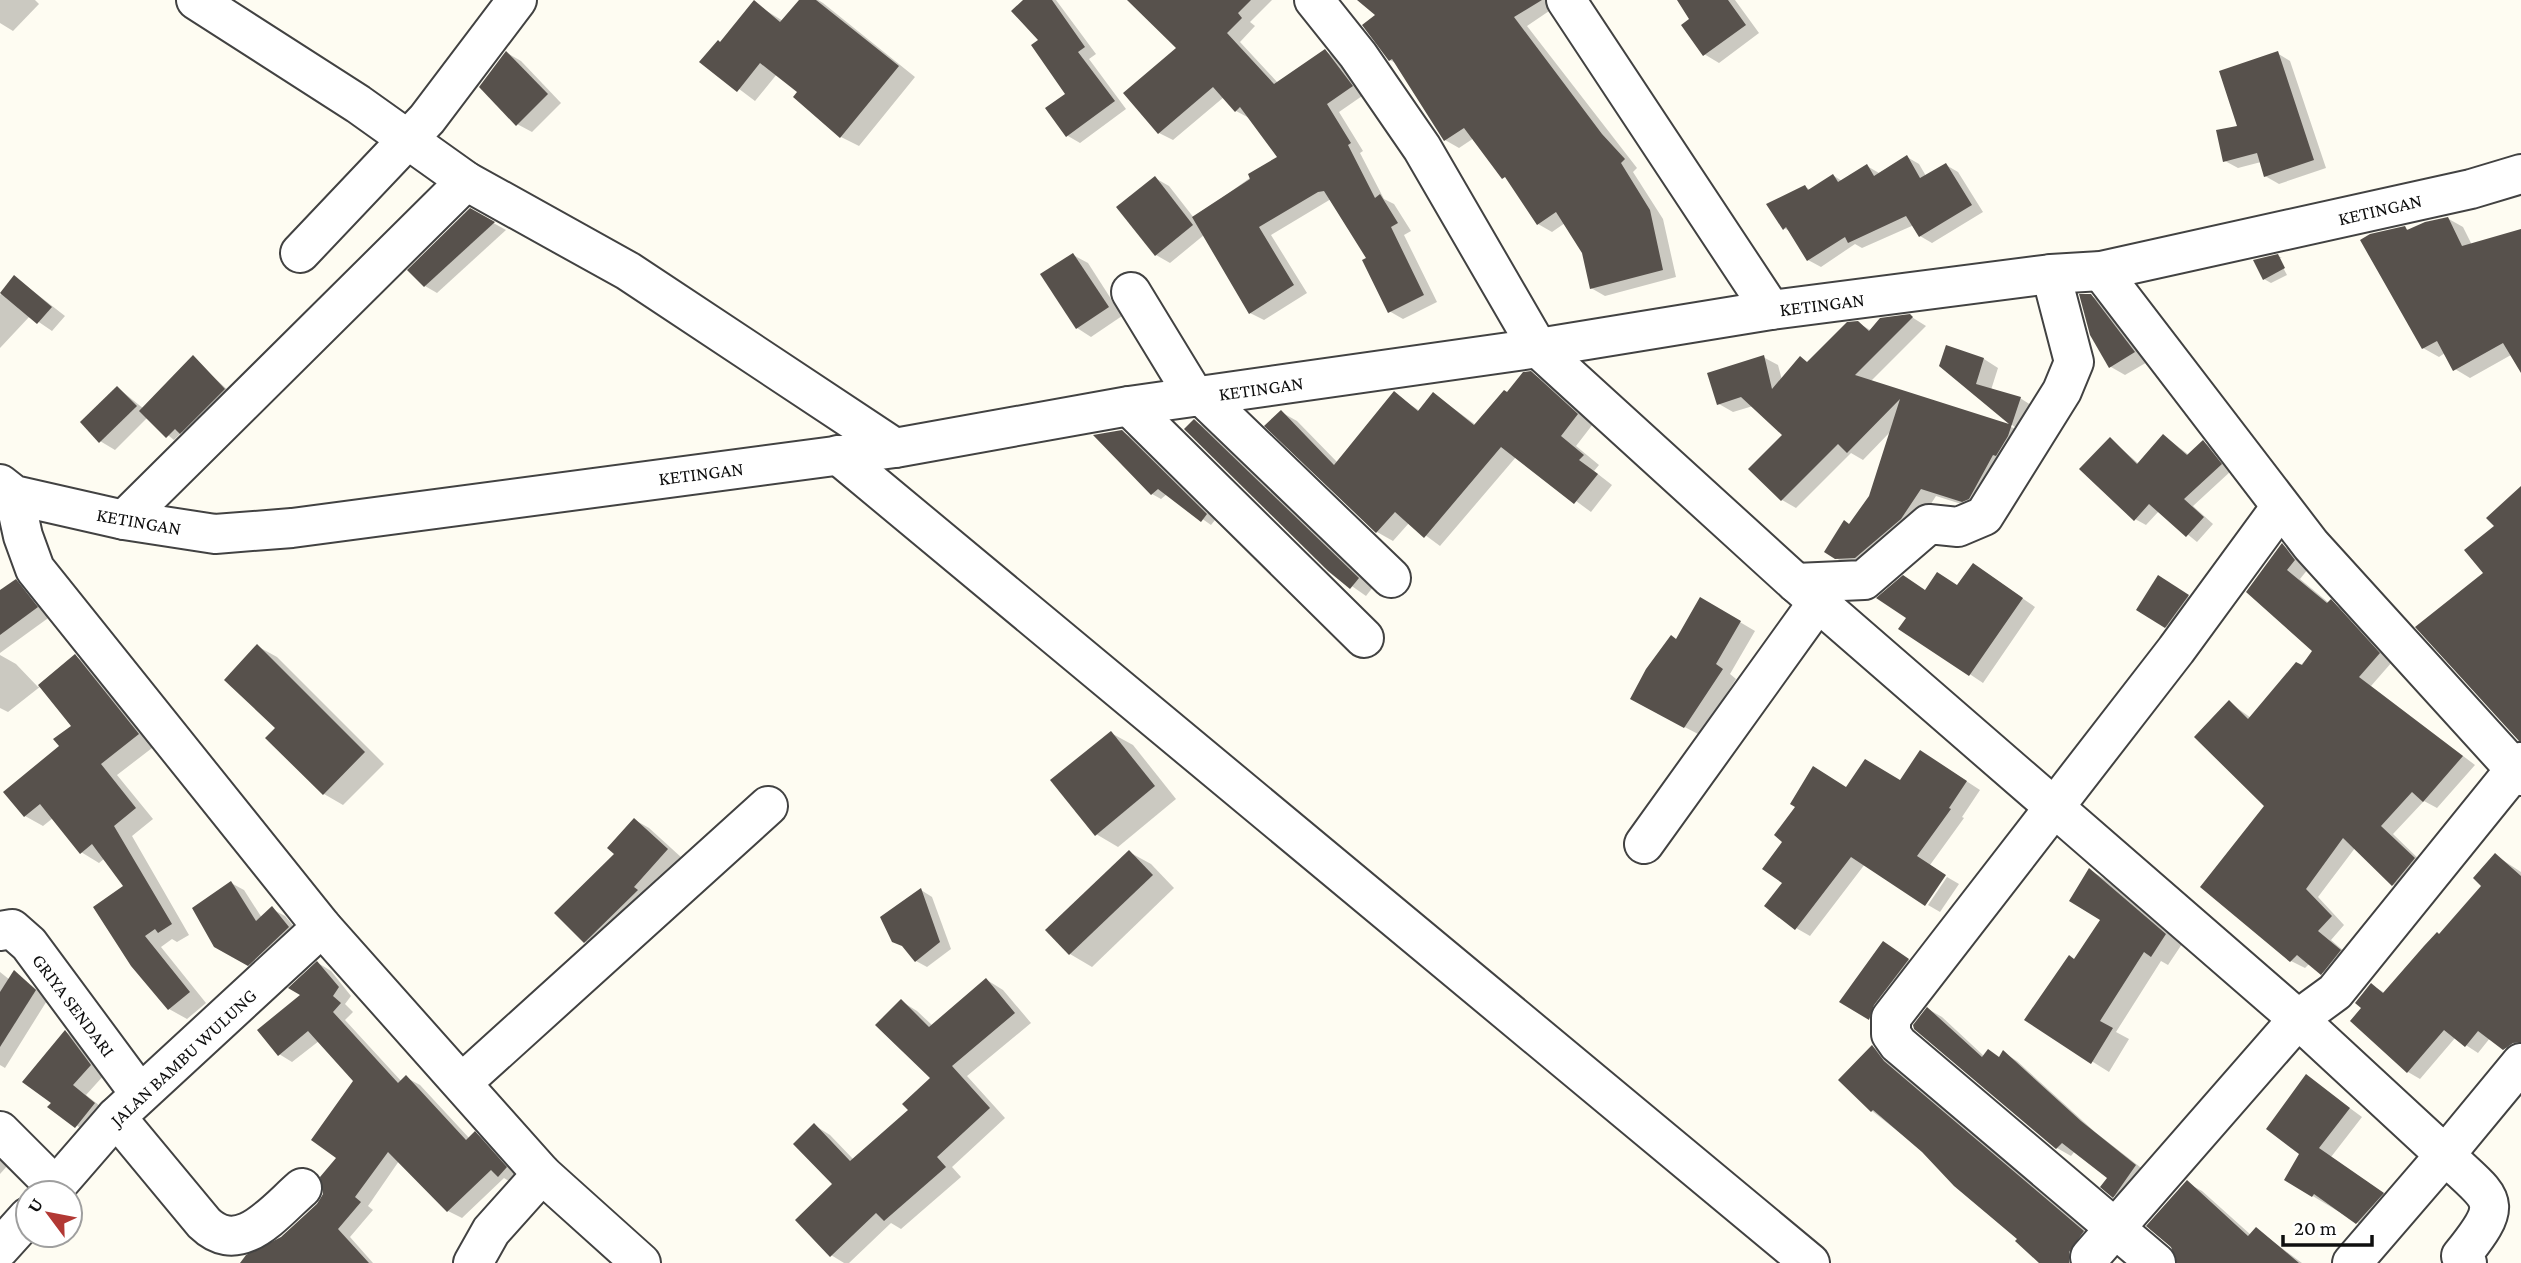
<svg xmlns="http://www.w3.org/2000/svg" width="2521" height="1263" font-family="'Crimson Pro',serif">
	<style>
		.shadow { fill: #0003 }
		.building { fill: #57514c }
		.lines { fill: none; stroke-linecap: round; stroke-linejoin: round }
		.minor-casing { stroke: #424242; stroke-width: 42 }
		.minor { stroke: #fff; stroke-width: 38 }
		.labels { text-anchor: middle; stroke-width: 7; stroke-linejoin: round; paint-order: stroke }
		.street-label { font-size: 19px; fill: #0f0f0f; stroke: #fff }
	</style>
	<rect width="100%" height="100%" fill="#fefcf2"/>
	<g class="shadow">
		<polygon points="0,0 35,0 39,4 13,31 0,23"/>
		<polygon points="801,0 818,0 823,3 915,77 859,146 841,137 796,97 800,92 777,74 755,101 702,61 721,44 754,3 783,21"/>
		<polygon points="1026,0 1056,0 1096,54 1089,59 1126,109 1080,143 1068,136 1067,94 1040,41"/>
		<polygon points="1133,0 1272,0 1250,22 1255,26 1240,42 1278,83 1325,51 1339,59 1365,94 1339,112 1363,151 1360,153 1384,199 1394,204 1411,231 1404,235 1437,302 1403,319 1389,311 1369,259 1331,199 1271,235 1307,293 1264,320 1250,313 1204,235 1170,263 1156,255 1155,178 1169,186 1194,218 1279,157 1251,119 1236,111 1224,97 1173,140 1159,133 1178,48"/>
		<polygon points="1363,0 1557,0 1558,5 1527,26 1637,168 1633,172 1663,219 1676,277 1605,296 1591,288 1584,253 1565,223 1552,232 1538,224 1510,181 1474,138 1459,148 1445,140 1397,64 1390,60 1378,16"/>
		<polygon points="1679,0 1735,0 1759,33 1719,63 1704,54 1692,19"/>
		<polygon points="507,53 521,61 561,103 532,132 517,124"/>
		<polygon points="2277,53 2290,61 2326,168 2279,184 2265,176 2261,162 2238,168 2225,161"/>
		<polygon points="1907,157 1919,164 1926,176 1946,165 1958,172 1983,212 1932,243 1920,236 1914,225 1862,248 1855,244 1821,267 1808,260 1791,232 1784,228 1805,187 1811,190 1834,176 1842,181 1867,166 1879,173"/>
		<polygon points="470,210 506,230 437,293 425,286"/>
		<polygon points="2447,218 2463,227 2472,245 2521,231 2521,368 2511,355 2470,378 2455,369 2445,353 2439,357 2423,348 2405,228 2410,231"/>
		<polygon points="1073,255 1088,263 1122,316 1091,337 1077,328"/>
		<polygon points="2278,256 2282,258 2278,258 2287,275 2271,283 2264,279"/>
		<polygon points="15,277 65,316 52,331 30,316 0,348 0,295"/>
		<polygon points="2090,295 2105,304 2149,361 2125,375 2111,367"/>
		<polygon points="1910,316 1926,326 1870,382 2017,429 1941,366 1947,348 1984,359 1998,368 1991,390 2020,398 2034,407 1977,509 1936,496 1916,527 1851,567 1826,552 1850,526 1871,496 1892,430 1863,460 1851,453 1796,508 1782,500 1784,435 1753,406 1733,412 1719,404 1763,357 1778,365 1782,380 1809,363 1858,323 1872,331"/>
		<polygon points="193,358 231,393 188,436 182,432 174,440 147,418 115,450 100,441 118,388 144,409"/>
		<polygon points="1531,373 1547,382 1593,424 1576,446 1599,465 1594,471 1612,485 1591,512 1516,457 1440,546 1409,523 1393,541 1377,532 1281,412 1297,421 1338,463 1394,394 1420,411 1434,394 1476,425"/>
		<polygon points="1194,421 1209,429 1373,587 1366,596 1329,570"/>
		<polygon points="1121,431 1131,437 1215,520 1211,525 1167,494 1161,499 1152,494"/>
		<polygon points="2164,436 2189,455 2203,442 2214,449 2231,471 2193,506 2213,524 2197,542 2159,511 2146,525 2135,519 2110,439 2139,464"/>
		<polygon points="2282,545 2295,553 2308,569 2300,579 2329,603 2344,609 2392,662 2371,686 2475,765 2437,808 2424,801 2393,834 2427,867 2407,893 2393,885 2355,848 2318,897 2344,925 2331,940 2353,959 2335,981 2310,963 2305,968 2291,961 2202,886 2267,806 2229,702 2251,718 2314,651 2248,591"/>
		<polygon points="1986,573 2035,607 1983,683 1901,628 1926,591 1958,587"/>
		<polygon points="16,581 30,589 51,616 0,653 0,593"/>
		<polygon points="2172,586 2202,605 2180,635 2166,627"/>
		<polygon points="1701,599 1755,631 1730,674 1736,679 1700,735 1646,707 1677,640"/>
		<polygon points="257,646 277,657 384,764 343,805 324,794 277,728"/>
		<polygon points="0,655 16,664 38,687 76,657 94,667 156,745 117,775 153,819 132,836 189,935 177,942 172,939 161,947 206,1003 187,1019 169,1009 126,886 105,858 99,863 81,852 53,818 43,826 25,816 73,726 41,686 8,712 0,708"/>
		<polygon points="1111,733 1133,745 1176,799 1118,847 1096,834"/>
		<polygon points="1934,760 1980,790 1962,817 1964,818 1930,865 1865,864 1810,936 1796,928 1847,789 1900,782"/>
		<polygon points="635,820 649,828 682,858 599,950 585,942 616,854"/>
		<polygon points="1129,852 1151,864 1174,888 1092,967 1070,954"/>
		<polygon points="2495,855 2521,872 2521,1053 2517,1056 2490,1038 2478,1053 2455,1038 2420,1079 2408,1072 2364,1008 2371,985 2385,993 2440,936 2484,885"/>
		<polygon points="2090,870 2106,880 2182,944 2168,965 2161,961 2116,1032 2129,1039 2109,1072 2026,1020 2075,961 2102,920"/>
		<polygon points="1947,877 1959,884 1940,912 1928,905"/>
		<polygon points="231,883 244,890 262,918 272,909 285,916 301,935 262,971 216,945"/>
		<polygon points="921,890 932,897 951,949 927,967 916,961"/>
		<polygon points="1884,943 1922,969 1884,1027 1842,1002"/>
		<polygon points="318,963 331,971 351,996 345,1004 353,1012 345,1020 402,1082 407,1078 420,1085 470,1139 475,1133 488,1141 519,1176 512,1183 504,1178 462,1218 448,1211 399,1161 368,1206 373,1210 350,1237 373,1263 249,1263 284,1237 324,1196 338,1158 356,1081 319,1041 292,1062 279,1054"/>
		<polygon points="0,972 10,980 15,972 48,999 5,1068 0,1065"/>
		<polygon points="987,980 1003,990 1031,1023 967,1076 1005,1118 952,1167 961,1177 901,1229 891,1223 849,1263 844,1263 831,1255 834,1184 814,1125 830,1135 854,1160 911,1110 932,1078 901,1001 917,1011 933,1026"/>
		<polygon points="1928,1009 1942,1017 1985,1057 2000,1058 2004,1053 2017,1061 2095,1132 2149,1174 2128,1204 2114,1196 2110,1178 2075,1151 2071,1156 2057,1148 1916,1028"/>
		<polygon points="66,1032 80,1040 105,1074 86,1095 109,1113 90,1135 50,1106"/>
		<polygon points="1873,1047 1887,1055 1899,1071 2098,1240 2083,1263 2041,1263 2020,1239 1923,1151 1872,1111 1841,1080"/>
		<polygon points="2306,1076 2362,1117 2331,1157 2396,1202 2371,1231 2286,1180 2301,1154"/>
		<polygon points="0,1158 8,1165 0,1174"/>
		<polygon points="2187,1183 2202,1191 2251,1235 2256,1229 2302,1263 2179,1263 2178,1254 2149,1226"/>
	</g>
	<g class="building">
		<polygon points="754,0 780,22 799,0 816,0 899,66 840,138 793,97 797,92 760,63 737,92 699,62 718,40 720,42"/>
		<polygon points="1023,0 1052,0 1085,47 1078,52 1115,101 1066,137 1045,108 1065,94 1031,45 1038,40 1011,11"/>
		<polygon points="1127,0 1251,0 1238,13 1242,18 1227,33 1274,84 1325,49 1353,86 1327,104 1351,143 1348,145 1375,198 1380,194 1398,223 1391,227 1424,295 1388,313 1362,260 1366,258 1324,191 1318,192 1259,227 1294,285 1249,314 1192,217 1250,179 1248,174 1277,157 1240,107 1235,112 1213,87 1158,134 1123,93 1176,48"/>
		<polygon points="1357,0 1542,0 1514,17 1602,134 1625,159 1621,163 1650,210 1663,270 1590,289 1582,253 1556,212 1537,225 1505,177 1502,179 1464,128 1444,141 1392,59 1389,61 1362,25 1375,15"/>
		<polygon points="1677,0 1728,0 1746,25 1703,56 1681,25 1689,19"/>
		<polygon points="506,51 548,94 516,126 479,87"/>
		<polygon points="2278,51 2314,160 2264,177 2257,153 2223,162 2216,130 2237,126 2219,71"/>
		<polygon points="1907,155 1920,178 1946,163 1972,205 1919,237 1906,216 1848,243 1845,237 1807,261 1786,227 1783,230 1766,204 1805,185 1808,190 1833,174 1838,182 1867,164 1874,176"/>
		<polygon points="1155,176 1193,225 1155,256 1116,207"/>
		<polygon points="470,208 495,222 424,287 407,270"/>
		<polygon points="2448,217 2462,246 2521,229 2521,373 2503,343 2453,371 2437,341 2422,349 2360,240 2370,234 2405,226 2407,230 2425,222"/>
		<polygon points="1073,253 1109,307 1076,329 1040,274"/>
		<polygon points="2278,254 2285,268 2263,280 2253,260"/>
		<polygon points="14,275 52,307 37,324 0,293"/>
		<polygon points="2079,294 2091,294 2135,352 2109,368 2090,335"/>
		<polygon points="1910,314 1913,317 1855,375 2009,424 1939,366 1946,345 1984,358 1976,384 2021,397 2008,436 1996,456 1993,455 1969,499 1962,502 1921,489 1901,519 1855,558 1835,559 1824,552 1844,520 1849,524 1869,496 1900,399 1847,453 1838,444 1781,501 1748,469 1782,435 1741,397 1717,405 1707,373 1764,355 1772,389 1800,356 1807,362 1847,322 1858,321 1869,331 1880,318"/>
		<polygon points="193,355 225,389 180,434 175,429 166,438 139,411"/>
		<polygon points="1531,371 1578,414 1561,436 1584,455 1579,460 1598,474 1574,504 1501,447 1424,538 1395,512 1376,533 1264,426 1281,410 1334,465 1394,391 1418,411 1433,392 1474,425 1504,390 1507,392 1523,372"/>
		<polygon points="117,386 137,406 99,443 80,422"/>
		<polygon points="1194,419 1359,578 1350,589 1328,571 1184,429"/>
		<polygon points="1122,430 1207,514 1201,522 1158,489 1151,495 1093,435"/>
		<polygon points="2163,434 2187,455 2203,440 2222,464 2184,499 2204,517 2186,537 2149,504 2134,521 2079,469 2110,437 2137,464"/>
		<polygon points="2521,486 2521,741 2519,741 2415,627 2483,573 2464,550 2494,526 2486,518"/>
		<polygon points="2282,543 2295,560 2287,570 2327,603 2331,599 2380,653 2359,677 2463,756 2423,802 2412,792 2381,826 2415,858 2392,886 2343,838 2306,889 2332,916 2318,931 2341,950 2321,975 2297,955 2290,962 2200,887 2264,806 2194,737 2229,700 2248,719 2296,662 2302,665 2312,651 2246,592"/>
		<polygon points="1973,563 2023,598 1969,676 1898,629 1906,618 1876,598 1903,575 1925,590 1937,572 1957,585"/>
		<polygon points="2158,575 2189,595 2165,628 2136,610"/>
		<polygon points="16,579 38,607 0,635 0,590"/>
		<polygon points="1700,597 1741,621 1716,664 1723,669 1684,728 1630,699 1646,669 1671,635 1676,639"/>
		<polygon points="257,644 365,752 323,795 265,738 275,728 224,680"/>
		<polygon points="75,654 139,734 101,764 136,808 114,826 172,924 158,933 155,929 145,936 190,992 168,1010 131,966 93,907 123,886 92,844 80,854 40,804 24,817 3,792 59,746 53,739 71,726 38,685"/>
		<polygon points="1111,731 1155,786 1095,836 1050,780"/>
		<polygon points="1920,750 1967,781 1949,808 1951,809 1917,856 1946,875 1925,906 1851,857 1795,930 1764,906 1782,883 1762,869 1782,842 1774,835 1795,807 1790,804 1813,766 1846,787 1865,759 1900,780"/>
		<polygon points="634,818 668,849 634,887 638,890 584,943 554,913 614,854 607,848"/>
		<polygon points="1129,850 1153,875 1069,955 1045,930"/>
		<polygon points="2495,853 2521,876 2521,1042 2513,1043 2503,1050 2478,1031 2465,1047 2444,1030 2407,1073 2350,1021 2361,1008 2355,1003 2371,983 2383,993 2424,946 2437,932 2439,934 2481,886 2473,878"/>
		<polygon points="2089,868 2166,934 2151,957 2144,952 2100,1021 2113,1028 2091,1064 2024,1020 2069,955 2074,959 2100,920 2069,901"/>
		<polygon points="231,881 256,921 272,906 289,927 248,966 214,947 192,908"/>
		<polygon points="921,888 940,942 915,962 902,946 892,942 880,917"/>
		<polygon points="1883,941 1909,959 1874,1005 1869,1020 1839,1002"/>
		<polygon points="317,961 339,987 333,996 341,1003 333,1012 398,1083 406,1075 466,1140 475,1131 507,1167 498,1177 491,1170 447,1212 388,1152 355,1197 361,1202 338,1229 369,1263 240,1263 246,1255 281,1237 317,1204 323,1194 320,1177 336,1158 311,1140 353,1081 308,1031 278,1056 257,1030 300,995 288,988"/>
		<polygon points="14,970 36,990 0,1047 0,992"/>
		<polygon points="986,978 1015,1013 952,1066 990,1108 937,1157 946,1167 884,1221 876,1213 830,1257 795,1220 832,1184 793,1144 814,1123 850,1161 908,1110 902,1104 930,1078 875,1025 901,999 929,1027"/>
		<polygon points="1927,1007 1982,1057 1988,1049 1999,1057 2003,1050 2081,1121 2136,1165 2113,1198 2100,1187 2107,1178 2062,1143 2056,1149 1914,1029 1913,1025"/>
		<polygon points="65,1030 91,1065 73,1085 95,1103 75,1128 47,1107 51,1103 22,1082"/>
		<polygon points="1872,1045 1884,1061 2084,1231 2069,1252 2069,1263 2039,1263 2015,1241 2017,1239 1954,1186 1922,1152 1873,1110 1871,1112 1838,1080"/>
		<polygon points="2306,1074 2350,1108 2319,1148 2384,1193 2356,1224 2314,1194 2312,1197 2284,1180 2299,1154 2266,1129"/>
		<polygon points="2187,1180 2248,1236 2256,1227 2299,1263 2177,1263 2171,1247 2146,1226"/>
	</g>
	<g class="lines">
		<defs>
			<g id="minor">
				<polyline points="196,0 358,104 466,181 628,271 895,448"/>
				<polyline points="1314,0 1358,55 1422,148 1538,348 1796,583 2298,1019 2335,992 2521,762"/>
				<polyline points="1566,0 1771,310"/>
				<polyline points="300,253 427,119 517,0"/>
				<polyline points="2101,271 2311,545 2521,776"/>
				<polyline points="1131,292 1195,397"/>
				<polyline points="1202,396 1391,578"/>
				<polyline points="1129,406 1364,638"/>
				<polyline points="838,455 1810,1263"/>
				<polyline points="0,484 14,495 124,520 215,534 292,528 895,448 1129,406 1538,348 1771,310 2051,274 2101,271 2471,189 2521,174"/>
				<polyline points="14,495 23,536 35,569 322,927 542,1174 641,1263"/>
				<polyline points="124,520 466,181"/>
				<polyline points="1796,583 1864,580 1929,524 1958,527 1984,516 2062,391 2074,362 2051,274"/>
				<polyline points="1644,844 1818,602"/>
				<polyline points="0,931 12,929 29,944 140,1094"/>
				<polyline points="463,1082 768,806"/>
				<path d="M 116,1117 L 204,1223 C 240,1258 274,1212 302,1188"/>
				<polyline points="0,1131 56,1187"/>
				<polyline points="50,1193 116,1117 322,927"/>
				<polyline points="0,1248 28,1217"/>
				<polyline points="2090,1257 2298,1019 2445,1155 2521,1063"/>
				<polyline points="473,1263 491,1231 542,1174"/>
				<polyline points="2156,1263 1898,1044 1891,1034 1891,1018 2176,650 2280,508"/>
				<path d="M 2352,1263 L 2445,1155 C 2493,1201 2507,1199 2461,1256 L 2467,1263"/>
			</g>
		</defs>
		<use href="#minor" class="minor-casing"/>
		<use href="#minor" class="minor"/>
	</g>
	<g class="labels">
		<g class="street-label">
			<text transform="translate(2380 209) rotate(-13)" y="7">KETINGAN</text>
			<text transform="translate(1822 304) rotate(-7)" y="7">KETINGAN</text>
			<text transform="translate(1261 388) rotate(-8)" y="7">KETINGAN</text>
			<text transform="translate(701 473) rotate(-7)" y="7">KETINGAN</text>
			<text transform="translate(139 521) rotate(10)" y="7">KETINGAN</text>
			<text transform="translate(74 1005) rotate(53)" y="7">GRIYA SENDARI</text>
			<text transform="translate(183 1057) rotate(-43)" y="7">JALAN BAMBU WULUNG</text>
		</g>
	</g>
	<g transform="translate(49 1214) rotate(302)"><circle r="33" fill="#ffffff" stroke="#9f9f9f" stroke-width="2"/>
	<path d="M0-5L12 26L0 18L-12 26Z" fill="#b23834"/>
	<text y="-10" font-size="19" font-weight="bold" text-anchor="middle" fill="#0f0f0f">U</text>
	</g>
	<path d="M2283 1235v10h89v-10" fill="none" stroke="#0f0f0f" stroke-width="3.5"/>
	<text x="2294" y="1235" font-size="21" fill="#0f0f0f" stroke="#ffffff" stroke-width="5" paint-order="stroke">20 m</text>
</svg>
